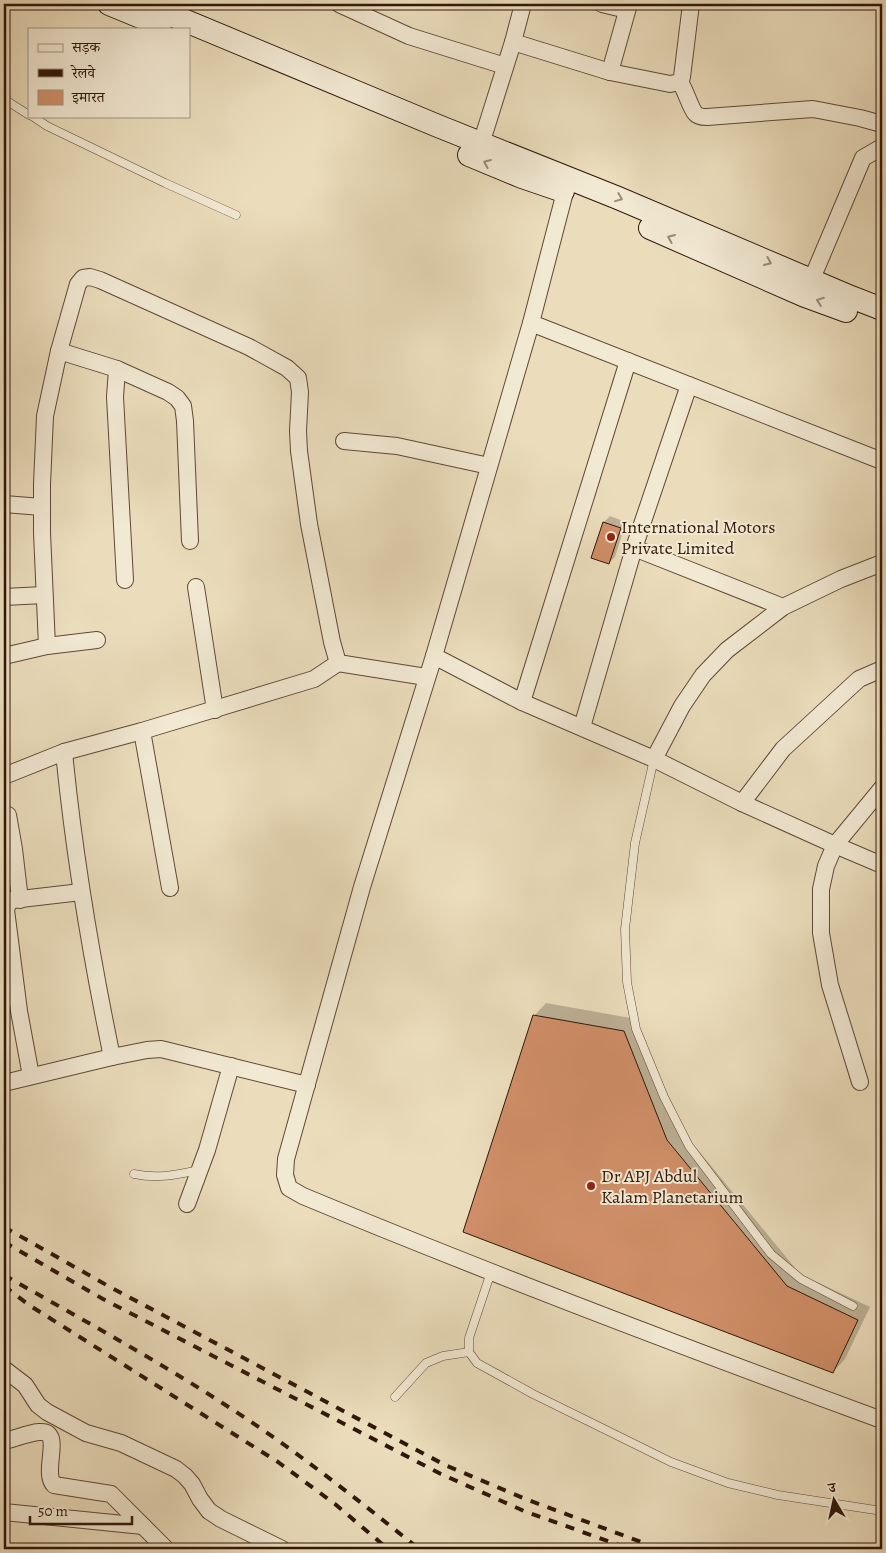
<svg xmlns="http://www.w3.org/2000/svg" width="886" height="1553" font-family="Alegreya,'Noto Serif Devanagari',serif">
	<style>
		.shadow { fill: #0003 }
		.building { fill: #d08f68; stroke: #30170a }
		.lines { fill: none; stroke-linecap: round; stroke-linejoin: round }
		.lane-casing { stroke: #5f4836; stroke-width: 9 }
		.street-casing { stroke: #5f4836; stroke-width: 18 }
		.secondary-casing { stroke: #30170a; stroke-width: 24 }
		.lane { stroke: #f2e9d3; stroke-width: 8 }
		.street { stroke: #f2e9d3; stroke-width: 16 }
		.secondary { stroke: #f2e9d3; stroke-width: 22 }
		.rail { stroke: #30170a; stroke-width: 4; stroke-dasharray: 9 9; stroke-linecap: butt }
		.oneway { stroke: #9b8a79 }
		.poi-dot { fill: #8f2418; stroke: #f2e9d3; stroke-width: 2 }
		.labels { text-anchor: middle; stroke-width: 4; stroke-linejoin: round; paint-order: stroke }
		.poi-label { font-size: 18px; fill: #30170a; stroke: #f2e9d3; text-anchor: start }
	</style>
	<rect width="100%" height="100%" fill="#ebddbc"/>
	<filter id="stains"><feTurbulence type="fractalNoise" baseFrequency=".004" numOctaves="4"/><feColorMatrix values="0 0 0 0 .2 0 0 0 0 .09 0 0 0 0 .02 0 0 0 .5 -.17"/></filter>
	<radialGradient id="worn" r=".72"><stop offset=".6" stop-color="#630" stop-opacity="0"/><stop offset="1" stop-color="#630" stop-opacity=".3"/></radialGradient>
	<g class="shadow">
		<polygon points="610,516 626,522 615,557 609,563 604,522"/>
		<polygon points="546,1003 636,1019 679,1127 800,1274 870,1307 845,1359 833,1372 534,1016"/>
	</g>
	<g class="building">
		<polygon points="603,522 621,528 609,564 591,558"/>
		<polygon points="533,1015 624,1031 667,1140 787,1286 858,1320 833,1373 463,1232"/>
	</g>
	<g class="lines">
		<defs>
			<g id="lane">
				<polyline points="4,99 29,115"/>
				<polyline points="32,116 47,126 165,183 236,215"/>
				<polyline points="654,759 635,843 625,929 627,982 636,1029 664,1097 689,1146 771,1254 801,1279 853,1306"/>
				<path d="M 134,1174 C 158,1179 175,1175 199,1170"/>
				<polyline points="491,1272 469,1338 469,1352 477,1363 533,1394 671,1462 728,1483 778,1495 882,1511"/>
				<polyline points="395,1397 426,1363 443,1356 469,1352"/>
			</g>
			<g id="street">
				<polyline points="339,4 409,36 505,66"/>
				<polyline points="602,4 627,10"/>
				<polyline points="513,42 610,72 670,84 680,82 682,77 691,4"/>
				<polyline points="610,72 629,4"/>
				<path d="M 680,82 C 685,89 691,109 695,113 C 698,117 703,117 707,117 L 813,109 L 860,118 L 882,124"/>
				<polyline points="481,144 513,42 523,4"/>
				<polyline points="565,192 531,323 882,461"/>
				<polyline points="811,281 863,158 882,147"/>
				<polyline points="531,323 434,656 522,702 654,759 742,803 835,845 882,865"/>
				<polyline points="59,351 117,369 168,392 177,398 183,406 185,421 190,541"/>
				<polyline points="117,369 115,397 125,580"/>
				<polyline points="344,441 397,446 489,466"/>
				<polyline points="4,504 42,507"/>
				<polyline points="634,548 783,607"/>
				<polyline points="196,587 215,710"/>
				<polyline points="4,597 44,595"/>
				<polyline points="47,646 42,533 42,484 45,416 59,351 78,284 83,278 90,277 100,280 249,347 287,368 298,378 300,392 298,431 299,451 309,524 332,642 338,663 426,677"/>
				<polyline points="4,656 47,646 97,640"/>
				<path d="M 434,656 L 362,887 L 286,1159 L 285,1175 L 289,1188 L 303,1196 C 493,1275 686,1348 879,1419"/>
				<polyline points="522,702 628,361"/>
				<polyline points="582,727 634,548 689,385"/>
				<polyline points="142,731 170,888"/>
				<path d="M 64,752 C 74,855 91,956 112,1057"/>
				<polyline points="654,759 682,706 703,675 727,650 783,607 841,579 882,563"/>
				<polyline points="4,776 64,752 142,731 314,679 338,663"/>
				<polyline points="742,803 783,749 859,679 882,669"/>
				<polyline points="8,815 14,849 20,900"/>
				<polyline points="31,1076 19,1011 6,910 8,904 12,900 81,892"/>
				<polyline points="860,1082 830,985 821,933 821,889 826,866 835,845 882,788"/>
				<polyline points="4,1083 112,1057 147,1050 161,1049 307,1085"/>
				<polyline points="187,1204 207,1150 231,1066"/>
				<polyline points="4,1369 25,1385 38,1405 47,1412 86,1433 121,1443 176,1469 185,1476 192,1484 200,1499 209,1511 221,1519 282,1549"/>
				<path d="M 4,1441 C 15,1439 27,1433 39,1432 C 65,1430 41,1471 54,1485 L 111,1494 L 166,1549"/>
				<polyline points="4,1512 143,1526"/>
			</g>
			<g id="secondary">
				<polyline points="109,4 160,25"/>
				<polyline points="145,4 438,126 618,198 851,297 882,309"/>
				<polyline points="469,155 522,177 563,191"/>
				<polyline points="650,228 805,296 846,311"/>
			</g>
		</defs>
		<use href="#lane" class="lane-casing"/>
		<use href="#street" class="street-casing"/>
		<use href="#secondary" class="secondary-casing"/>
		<use href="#lane" class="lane"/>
		<use href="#street" class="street"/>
		<use href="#secondary" class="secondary"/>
		<g class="rail">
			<polyline points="4,1227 110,1287 445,1465 528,1500 660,1549"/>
			<polyline points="4,1242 103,1299 441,1474 524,1511 630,1549"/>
			<path d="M 4,1275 C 79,1318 155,1359 227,1406 C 294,1449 357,1499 419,1549"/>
			<polyline points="4,1286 29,1305 278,1462 335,1504 388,1549"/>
		</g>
	</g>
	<defs><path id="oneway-chevron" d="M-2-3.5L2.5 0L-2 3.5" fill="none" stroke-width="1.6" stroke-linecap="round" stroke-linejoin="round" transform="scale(1.25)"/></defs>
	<g class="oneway">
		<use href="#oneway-chevron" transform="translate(487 163) rotate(-157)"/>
		<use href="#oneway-chevron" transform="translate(619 198) rotate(22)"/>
		<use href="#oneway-chevron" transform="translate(671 238) rotate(-157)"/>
		<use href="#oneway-chevron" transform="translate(768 262) rotate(23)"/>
		<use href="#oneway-chevron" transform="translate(820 301) rotate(-159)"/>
	</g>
	<g class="poi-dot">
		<circle cx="611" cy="537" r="5"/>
		<circle cx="591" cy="1186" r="5"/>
	</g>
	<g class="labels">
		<g class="poi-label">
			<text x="621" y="533">International Motors<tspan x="621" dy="21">Private Limited</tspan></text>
			<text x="601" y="1182">Dr APJ Abdul<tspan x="601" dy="21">Kalam Planetarium</tspan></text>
		</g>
	</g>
	<rect width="886" height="1553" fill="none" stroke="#ebddbc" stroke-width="20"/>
	<rect x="5" y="5" width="876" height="1543" fill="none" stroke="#30170a" stroke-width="2.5"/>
	<rect x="10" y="10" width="866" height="1533" fill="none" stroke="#30170a"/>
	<rect x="28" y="28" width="162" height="90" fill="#f2e9d3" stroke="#a49583"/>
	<rect x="38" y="44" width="25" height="8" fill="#f2e9d3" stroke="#a49583"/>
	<text x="72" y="52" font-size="15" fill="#30170a">सड़क</text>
	<rect x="38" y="69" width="25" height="8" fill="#30170a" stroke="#a49583"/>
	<text x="72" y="78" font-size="15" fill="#30170a">रेलवे</text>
	<rect x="38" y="90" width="25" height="15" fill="#d08f68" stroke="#a49583"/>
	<text x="72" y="102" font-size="15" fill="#30170a">इमारत</text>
	<g transform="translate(834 1500) rotate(351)" stroke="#f2e9d3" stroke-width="4" paint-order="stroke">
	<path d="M0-4L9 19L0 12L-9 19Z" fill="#30170a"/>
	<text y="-8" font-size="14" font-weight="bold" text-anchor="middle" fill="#30170a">उ</text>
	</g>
	<path d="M30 1516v8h102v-8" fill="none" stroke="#30170a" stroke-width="2.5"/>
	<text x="38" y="1516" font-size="15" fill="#30170a" stroke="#f2e9d3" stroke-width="4" paint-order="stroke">50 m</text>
	<rect width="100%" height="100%" filter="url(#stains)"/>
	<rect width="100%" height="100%" fill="url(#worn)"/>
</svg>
